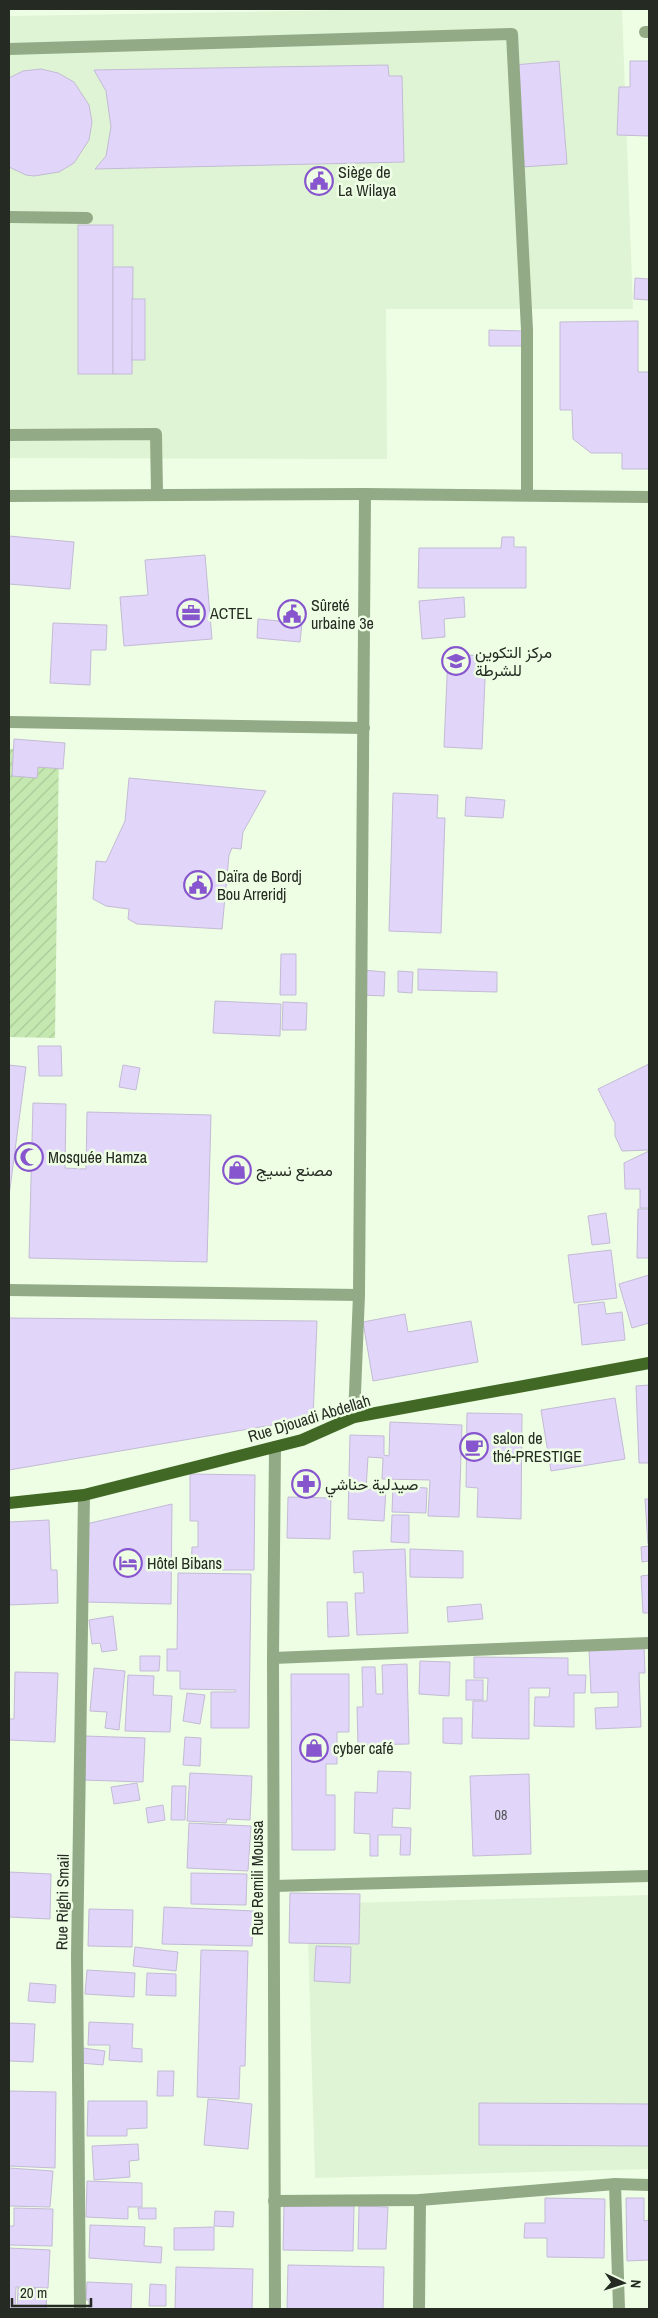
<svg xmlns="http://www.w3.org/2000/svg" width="658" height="2318" font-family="'Archivo Narrow',Vazirmatn,sans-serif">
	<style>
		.built { fill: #dff4d4 }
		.garden { fill: url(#garden-furrows) }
		.building { fill: #e1d5f9; stroke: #c3bbd5 }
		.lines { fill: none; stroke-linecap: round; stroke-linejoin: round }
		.minor { stroke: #93aa87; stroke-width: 12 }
		.major { stroke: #416825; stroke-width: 12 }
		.labels { text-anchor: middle; stroke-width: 5; stroke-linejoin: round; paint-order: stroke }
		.number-label { font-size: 14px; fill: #545658 }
		.poi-label { font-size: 16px; fill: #252b22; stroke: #eefee5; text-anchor: start }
		.street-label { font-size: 16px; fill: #252b22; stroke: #eefee5 }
	</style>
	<defs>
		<pattern id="garden-furrows" width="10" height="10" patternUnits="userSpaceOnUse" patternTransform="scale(1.25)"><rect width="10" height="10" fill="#c5e8b1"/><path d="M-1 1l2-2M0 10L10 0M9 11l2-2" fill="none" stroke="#a9c798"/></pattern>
	</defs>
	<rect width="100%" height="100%" fill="#eefee5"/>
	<g class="built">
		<polygon points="409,9 622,9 633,309 386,309 387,459 9,458 9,16"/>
		<polygon points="649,1895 649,2169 315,2178 307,1904"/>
	</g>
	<polygon class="garden" points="9,749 59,750 55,1038 9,1037"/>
	<g class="building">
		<polygon points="559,61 567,164 522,167 514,65"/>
		<polygon points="630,61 649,61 649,136 617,135 619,87 630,87"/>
		<polygon points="388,65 389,76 402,76 404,162 95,169 106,156 111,127 106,91 94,70"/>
		<polygon points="41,69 58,73 74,82 89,105 92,122 89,140 74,163 59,172 34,176 26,175 9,167 9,78 23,71"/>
		<rect x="78" y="225" width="35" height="149"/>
		<polygon points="113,267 133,267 132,374 113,374"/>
		<polygon points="635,278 649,279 649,300 634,299"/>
		<rect x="132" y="299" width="13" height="61"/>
		<polygon points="638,321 638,372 649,372 649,469 622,469 622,453 591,453 573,439 572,410 560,410 560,322"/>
		<polygon points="489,330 522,331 522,346 489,346"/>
		<polygon points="9,536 74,542 70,589 9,584"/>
		<polygon points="502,537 514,537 514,547 526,547 526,588 418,588 419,548 501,548"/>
		<polygon points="205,555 212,639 124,646 120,597 148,595 145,560"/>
		<polygon points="464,597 465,617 444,619 445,637 422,639 419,601"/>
		<polygon points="258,619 302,623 300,642 257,638"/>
		<polygon points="53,623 107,625 106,650 91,650 90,685 50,683"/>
		<polygon points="448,654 486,656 482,749 444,747"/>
		<polygon points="14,739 65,743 63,769 38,767 37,778 12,776"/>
		<polygon points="129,778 266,791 243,832 241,849 232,848 229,855 222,929 137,924 128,919 129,909 106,906 93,899 96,861 106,862 125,821"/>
		<polygon points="393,793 438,795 437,818 445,818 441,933 389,931"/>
		<polygon points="466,797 505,800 503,818 465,816"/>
		<polygon points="281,954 296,954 296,995 280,995"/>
		<polygon points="418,969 497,972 497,992 418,990"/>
		<polygon points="363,970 385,972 384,996 361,995"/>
		<polygon points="398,971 413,972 412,993 398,992"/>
		<polygon points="215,1001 281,1004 280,1036 213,1033"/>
		<polygon points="283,1002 307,1003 306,1030 282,1030"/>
		<polygon points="38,1046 61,1046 62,1076 39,1076"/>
		<polygon points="649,1064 649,1150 622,1151 615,1136 615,1123 598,1089"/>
		<polygon points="9,1065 26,1067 9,1196"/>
		<polygon points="123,1065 140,1068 136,1090 119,1087"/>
		<polygon points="33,1103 66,1104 65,1168 86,1169 87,1112 211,1115 207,1262 29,1258"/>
		<polygon points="649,1151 649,1208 640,1208 640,1189 625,1189 624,1163"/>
		<polygon points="638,1209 649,1209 649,1258 637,1258"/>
		<polygon points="606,1213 610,1243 592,1245 588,1216"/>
		<polygon points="611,1250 617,1298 574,1303 568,1255"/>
		<polygon points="649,1275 649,1323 632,1328 619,1284"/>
		<polygon points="604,1302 606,1314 622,1312 625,1340 582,1345 578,1305"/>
		<polygon points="405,1314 408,1332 471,1321 478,1362 373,1381 363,1322"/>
		<polygon points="9,1318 317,1321 313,1418 9,1470"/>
		<polygon points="649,1385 649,1463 639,1463 636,1386"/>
		<polygon points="615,1398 625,1459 551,1471 541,1410"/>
		<polygon points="467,1413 522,1414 521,1519 477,1517 478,1488 466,1487"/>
		<polygon points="390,1422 462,1425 459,1517 428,1516 430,1480 382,1479 383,1458 368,1457 366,1489 386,1489 384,1521 348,1519 350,1435 384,1436 384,1455 389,1456"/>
		<polygon points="190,1474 255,1475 254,1570 191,1570 192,1547 198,1547 198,1521 190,1521"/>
		<polygon points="393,1486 427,1488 426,1513 392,1512"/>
		<polygon points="288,1497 331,1498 330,1539 287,1538"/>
		<polygon points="645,1499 649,1499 649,1544 648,1544"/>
		<polygon points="172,1504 171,1604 84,1602 86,1524"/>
		<polygon points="392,1515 409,1515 409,1543 391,1542"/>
		<polygon points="49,1520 51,1570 57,1570 58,1603 9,1605 9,1522"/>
		<polygon points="649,1546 649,1561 642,1562 641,1547"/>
		<polygon points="405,1549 408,1633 357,1635 355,1593 364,1593 363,1572 354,1573 353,1551"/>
		<polygon points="410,1549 463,1551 463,1578 410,1577"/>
		<polygon points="178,1573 251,1574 249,1728 211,1728 211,1692 235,1692 236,1690 180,1689 180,1671 167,1671 167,1649 177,1649"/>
		<polygon points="649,1575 649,1613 643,1613 641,1576"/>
		<polygon points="327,1602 347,1602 349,1636 328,1637"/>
		<polygon points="481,1604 483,1619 448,1622 447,1607"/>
		<polygon points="113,1616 117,1650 102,1652 100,1643 92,1644 89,1620"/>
		<polygon points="644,1647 645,1673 639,1673 641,1727 596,1729 595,1708 618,1707 618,1692 591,1693 589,1649"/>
		<polygon points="140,1656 160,1656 159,1671 140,1671"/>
		<polygon points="474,1657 568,1658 568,1675 586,1675 585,1693 574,1693 574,1727 534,1726 535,1697 549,1697 550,1688 529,1688 529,1739 472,1738 473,1701 487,1701 488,1678 474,1678"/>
		<polygon points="420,1661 450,1662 449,1696 419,1694"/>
		<polygon points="407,1664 409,1744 358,1745 357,1707 363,1707 362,1667 375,1667 376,1694 383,1694 382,1665"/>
		<polygon points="94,1668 125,1671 119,1730 105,1728 107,1712 90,1711"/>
		<polygon points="15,1672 58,1673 55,1742 9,1740 9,1719 14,1719"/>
		<polygon points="291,1674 349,1674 349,1732 337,1732 337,1764 326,1764 326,1795 335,1795 335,1850 292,1850"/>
		<polygon points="128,1675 154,1676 153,1695 172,1696 170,1732 125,1731"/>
		<rect x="466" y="1680" width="17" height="20"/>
		<polygon points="187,1693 205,1695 200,1724 183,1721"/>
		<polygon points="443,1718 462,1718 462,1744 443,1743"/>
		<polygon points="85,1736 145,1738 143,1782 83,1780"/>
		<polygon points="185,1737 201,1738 200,1766 183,1765"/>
		<polygon points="378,1771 411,1772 410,1809 393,1808 392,1827 411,1828 410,1855 400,1855 401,1835 378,1835 378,1856 370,1856 370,1834 354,1833 355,1792 377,1793"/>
		<polygon points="190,1773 252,1776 250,1820 227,1819 226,1823 187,1821"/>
		<polygon points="529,1774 531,1854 473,1856 470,1776"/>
		<polygon points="137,1783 140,1800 114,1804 111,1787"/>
		<polygon points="172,1786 186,1786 185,1820 171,1820"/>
		<polygon points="163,1805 165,1820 148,1823 146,1808"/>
		<polygon points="189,1823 251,1826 248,1871 187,1868"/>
		<polygon points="9,1872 51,1874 50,1919 9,1917"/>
		<polygon points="191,1873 247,1874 246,1905 191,1904"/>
		<polygon points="290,1893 360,1894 359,1944 289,1943"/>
		<polygon points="164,1907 254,1911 252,1946 162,1944"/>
		<polygon points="89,1909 133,1910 132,1947 88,1946"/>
		<polygon points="316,1946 351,1947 350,1983 314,1981"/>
		<polygon points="135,1947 178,1952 176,1971 133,1966"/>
		<polygon points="201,1950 248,1951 245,2066 240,2066 239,2099 197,2097"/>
		<polygon points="87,1970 135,1973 134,1997 85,1994"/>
		<polygon points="147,1973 176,1974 176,1996 146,1995"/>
		<polygon points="30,1983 56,1985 55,2003 28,2001"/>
		<polygon points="89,2022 133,2024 132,2048 142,2049 142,2062 109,2060 110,2045 88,2045"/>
		<polygon points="9,2023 35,2024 33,2062 9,2061"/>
		<polygon points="83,2048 105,2051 103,2065 81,2063"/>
		<polygon points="158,2071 174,2071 173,2096 157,2096"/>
		<polygon points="9,2091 56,2092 55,2168 9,2166"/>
		<polygon points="208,2099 252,2104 248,2149 204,2145"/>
		<polygon points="88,2101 147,2101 147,2128 127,2129 127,2136 87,2136"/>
		<polygon points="479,2103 649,2104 649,2146 479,2145"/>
		<polygon points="138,2144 139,2160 129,2161 130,2177 94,2180 92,2146"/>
		<polygon points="9,2168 53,2171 50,2207 9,2206"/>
		<polygon points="87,2181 142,2183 142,2207 128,2207 128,2219 86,2217"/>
		<polygon points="545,2198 605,2199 604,2258 547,2257 547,2238 524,2238 525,2223 545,2223"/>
		<polygon points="626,2198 644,2198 644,2221 649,2220 649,2260 627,2261"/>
		<polygon points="284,2204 354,2206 353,2251 283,2250"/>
		<polygon points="359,2206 388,2207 386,2249 358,2249"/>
		<polygon points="14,2208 53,2209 52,2246 9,2245 9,2226 14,2226"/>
		<polygon points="138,2208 156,2208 156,2219 139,2219"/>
		<polygon points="215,2211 234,2212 233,2227 214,2226"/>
		<polygon points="90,2225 145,2227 144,2246 162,2247 161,2263 89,2258"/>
		<polygon points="214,2227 214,2250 174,2250 174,2228"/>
		<polygon points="9,2248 50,2250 48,2288 16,2287 15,2309 9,2309"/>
		<polygon points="288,2265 384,2267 383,2309 287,2309"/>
		<polygon points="176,2267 253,2269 252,2309 175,2309"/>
		<polygon points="87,2282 132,2284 131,2309 89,2309 89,2300 86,2300"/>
		<polygon points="150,2284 166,2285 166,2306 149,2306"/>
		<polygon points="18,2288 47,2289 46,2309 17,2309"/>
	</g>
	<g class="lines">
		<g class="minor">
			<polyline points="645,32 649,32"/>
			<polyline points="9,49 512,34 527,330 527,495"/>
			<polyline points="9,217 87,218"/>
			<polyline points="9,435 156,434 157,494"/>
			<polyline points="9,496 365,494 649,497"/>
			<polyline points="9,722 364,728"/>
			<polyline points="9,1290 359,1295"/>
			<polyline points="354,1417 359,1295 365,494"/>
			<polyline points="273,1658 649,1643"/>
			<polyline points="274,1886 649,1876"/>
			<polyline points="615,2184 619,2309"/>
			<polyline points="274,2201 420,2200 615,2184 649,2185"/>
			<polyline points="80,2309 77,1957 84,1495"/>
			<polyline points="275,2309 273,1658 275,1447"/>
			<polyline points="419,2309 420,2200"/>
		</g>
		<polyline class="major" points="9,1503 84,1495 302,1440 354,1417 649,1363"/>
	</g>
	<defs>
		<symbol id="civic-ring" viewBox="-11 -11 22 22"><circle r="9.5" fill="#eefee5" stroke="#8755cd" stroke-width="1.5"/><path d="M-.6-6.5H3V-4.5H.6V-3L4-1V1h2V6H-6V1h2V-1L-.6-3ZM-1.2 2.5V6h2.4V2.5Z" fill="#8755cd"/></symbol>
		<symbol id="office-ring" viewBox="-11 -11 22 22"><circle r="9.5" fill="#eefee5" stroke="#8755cd" stroke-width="1.5"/><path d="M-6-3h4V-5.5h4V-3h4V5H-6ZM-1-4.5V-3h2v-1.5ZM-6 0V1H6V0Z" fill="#8755cd"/></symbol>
		<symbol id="university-ring" viewBox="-11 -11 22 22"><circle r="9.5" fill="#eefee5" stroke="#8755cd" stroke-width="1.5"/><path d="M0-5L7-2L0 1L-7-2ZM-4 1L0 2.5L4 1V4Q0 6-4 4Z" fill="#8755cd"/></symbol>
		<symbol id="mosque-ring" viewBox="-11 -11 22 22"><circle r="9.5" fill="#eefee5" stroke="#8755cd" stroke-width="1.5"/><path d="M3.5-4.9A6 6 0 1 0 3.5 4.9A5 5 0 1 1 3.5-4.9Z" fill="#8755cd"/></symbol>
		<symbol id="shop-ring" viewBox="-11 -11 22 22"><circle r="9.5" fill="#eefee5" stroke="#8755cd" stroke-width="1.5"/><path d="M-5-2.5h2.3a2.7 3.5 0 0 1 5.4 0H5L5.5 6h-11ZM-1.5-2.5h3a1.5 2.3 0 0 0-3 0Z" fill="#8755cd"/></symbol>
		<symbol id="cafe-ring" viewBox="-11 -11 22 22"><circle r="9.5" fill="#eefee5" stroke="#8755cd" stroke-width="1.5"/><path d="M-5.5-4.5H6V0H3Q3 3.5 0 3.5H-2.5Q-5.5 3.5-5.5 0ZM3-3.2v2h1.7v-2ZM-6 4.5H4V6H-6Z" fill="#8755cd"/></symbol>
		<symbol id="pharmacy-ring" viewBox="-11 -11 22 22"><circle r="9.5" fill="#eefee5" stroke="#8755cd" stroke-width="1.5"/><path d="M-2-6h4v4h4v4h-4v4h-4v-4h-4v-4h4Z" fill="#8755cd"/></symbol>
		<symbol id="hotel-ring" viewBox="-11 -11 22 22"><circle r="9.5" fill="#eefee5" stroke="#8755cd" stroke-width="1.5"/><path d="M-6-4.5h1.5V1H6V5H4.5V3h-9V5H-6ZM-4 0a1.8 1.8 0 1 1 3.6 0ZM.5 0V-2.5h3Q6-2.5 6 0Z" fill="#8755cd"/></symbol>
	</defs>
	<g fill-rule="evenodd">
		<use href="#civic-ring" x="303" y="165" width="32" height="32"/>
		<use href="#office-ring" x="175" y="597" width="32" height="32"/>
		<use href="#civic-ring" x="276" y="598" width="32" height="32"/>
		<use href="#university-ring" x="440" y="645" width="32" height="32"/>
		<use href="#civic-ring" x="182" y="869" width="32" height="32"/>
		<use href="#mosque-ring" x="13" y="1141" width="32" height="32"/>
		<use href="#shop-ring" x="221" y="1154" width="32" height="32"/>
		<use href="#cafe-ring" x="458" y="1431" width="32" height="32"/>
		<use href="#pharmacy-ring" x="290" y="1468" width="32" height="32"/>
		<use href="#hotel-ring" x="112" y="1547" width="32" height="32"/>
		<use href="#shop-ring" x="298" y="1732" width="32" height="32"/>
	</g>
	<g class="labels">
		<g class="number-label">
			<text x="501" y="1820">08</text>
		</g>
		<g class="poi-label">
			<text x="338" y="178">Siège de<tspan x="338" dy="18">La Wilaya</tspan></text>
			<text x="311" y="611">Sûreté<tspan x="311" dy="18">urbaine 3e</tspan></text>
			<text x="210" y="619">ACTEL</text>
			<text x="475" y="658">مركز التكوين<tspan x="475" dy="18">للشرطة</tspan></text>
			<text x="217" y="882">Daïra de Bordj<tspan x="217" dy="18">Bou Arreridj</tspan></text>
			<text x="48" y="1163">Mosquée Hamza</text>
			<text x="256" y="1176">مصنع نسيج</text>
			<text x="493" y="1444">salon de<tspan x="493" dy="18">thé-PRESTIGE</tspan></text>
			<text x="325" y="1490">صيدلية حناشي</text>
			<text x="147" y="1569">Hôtel Bibans</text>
			<text x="333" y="1754">cyber café</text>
		</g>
		<g class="street-label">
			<text transform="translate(309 1418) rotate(-17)" y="6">Rue Djouadi Abdellah</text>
			<text transform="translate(257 1878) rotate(-90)" y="6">Rue Remili Moussa</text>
			<text transform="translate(62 1902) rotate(-89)" y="6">Rue Righi Smail</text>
		</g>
	</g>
	<rect width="658" height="2318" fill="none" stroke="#252b22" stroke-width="20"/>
	<g transform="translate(623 2283) rotate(94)" stroke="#eefee5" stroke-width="4" paint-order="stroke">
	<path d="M0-4L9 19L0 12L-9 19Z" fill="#252b22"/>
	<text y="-8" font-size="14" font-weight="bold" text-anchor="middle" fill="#252b22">N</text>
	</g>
	<path d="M12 2298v8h79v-8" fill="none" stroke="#252b22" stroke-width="2.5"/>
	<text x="20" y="2298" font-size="15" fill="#252b22" stroke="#eefee5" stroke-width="4" paint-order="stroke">20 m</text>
</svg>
